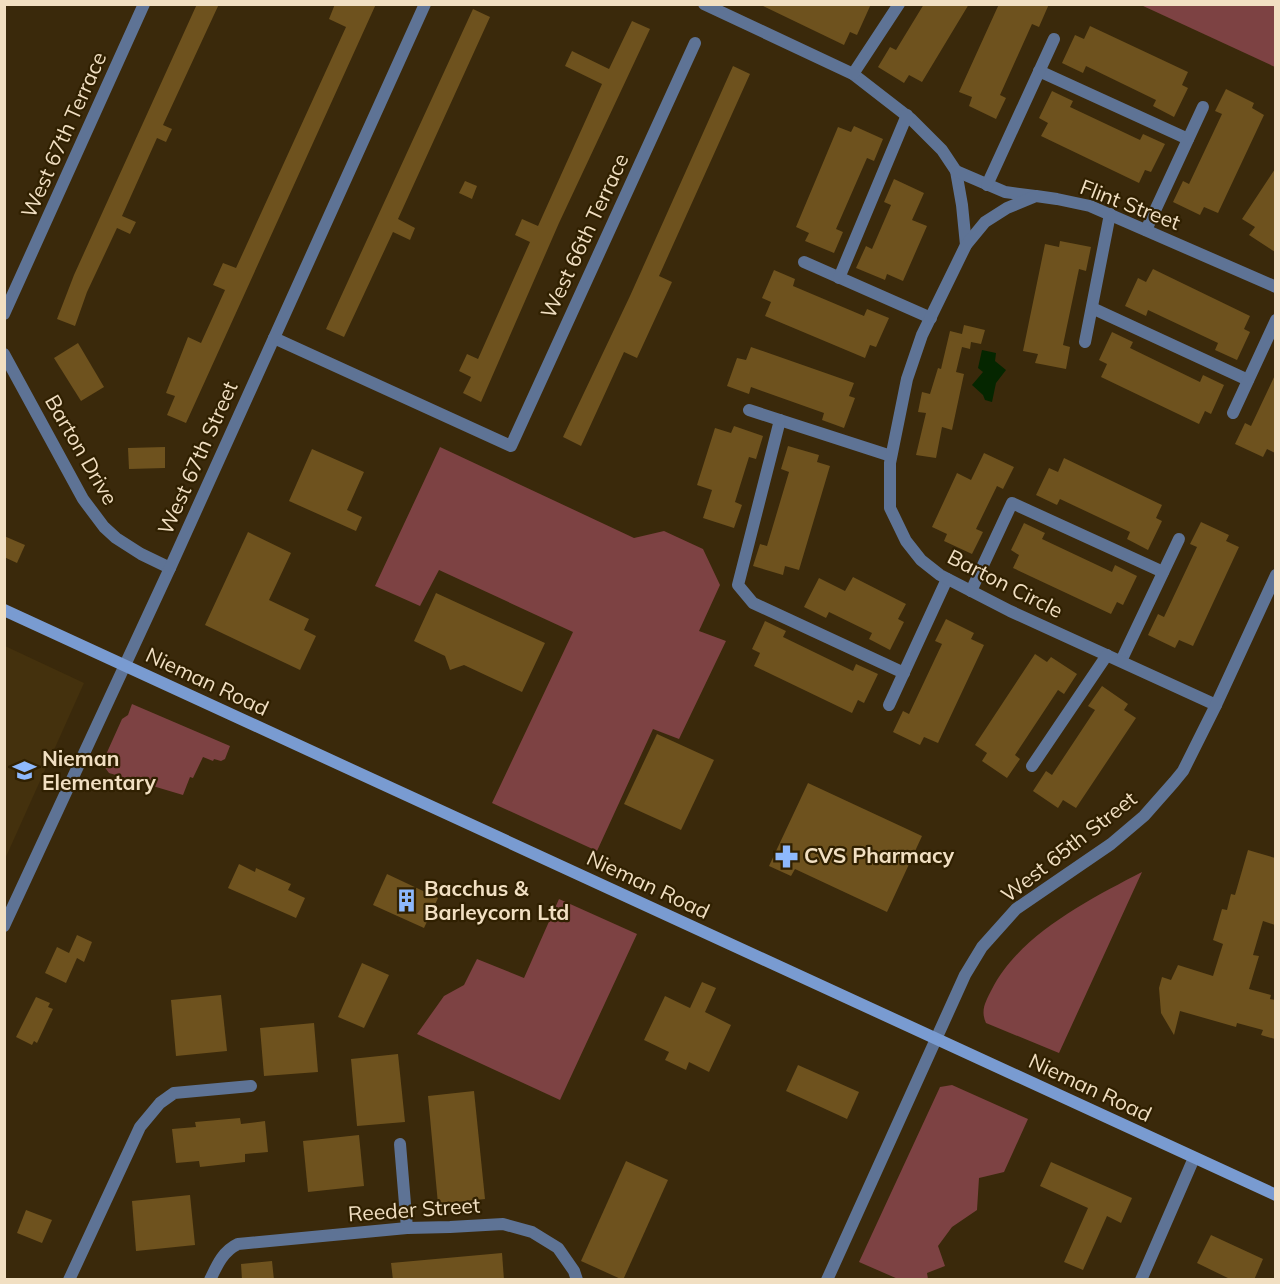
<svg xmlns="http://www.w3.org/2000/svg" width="1280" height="1284" font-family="Mulish,sans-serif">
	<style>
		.built { fill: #44310d }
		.green { fill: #7d4243 }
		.water { fill: #052600 }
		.building { fill: #6e521e }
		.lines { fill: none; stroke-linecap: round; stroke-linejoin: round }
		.minor { stroke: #5e7395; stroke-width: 12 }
		.tertiary { stroke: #5e7395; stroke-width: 12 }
		.secondary { stroke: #799bd1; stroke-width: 12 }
		.labels { text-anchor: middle; stroke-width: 4.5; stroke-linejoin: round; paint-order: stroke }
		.street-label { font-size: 21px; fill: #f1dfc2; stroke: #302001 }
		.poi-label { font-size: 21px; font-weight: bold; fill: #f1dfc2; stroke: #302001; text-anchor: start }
	</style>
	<rect width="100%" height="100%" fill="#3a290b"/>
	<polygon class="built" points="5,646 84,683 5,859"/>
	<g class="green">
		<polygon points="1141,5 1275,5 1275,67"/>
		<polygon points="440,447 634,538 664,531 703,549 720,585 699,631 726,641 679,739 653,729 597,851 492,803 573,632 439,570 420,606 375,586"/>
		<polygon points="132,704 230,746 225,759 221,761 214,759 213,761 203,757 193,778 190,777 183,795 109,773 103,765 104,759 122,719 128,715"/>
		<path d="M 1142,872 L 1059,1053 L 986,1023 C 980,1010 986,1001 992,989 C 1019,935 1090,899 1142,872 Z"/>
		<polygon points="559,899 637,934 560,1100 417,1034 444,996 464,985 477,959 524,978"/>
		<polygon points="952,1085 1028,1119 1004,1172 979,1178 977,1210 952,1227 938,1246 945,1266 927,1273 928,1279 898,1279 859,1262 940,1087"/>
	</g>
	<polygon class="water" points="982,350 996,353 995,361 1006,370 996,383 992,402 985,400 983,395 972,385 983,372 978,368"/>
	<g class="building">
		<polygon points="197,4 219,4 163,125 172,129 166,142 157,138 122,216 136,222 130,234 117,228 87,292 75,326 57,319 74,275"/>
		<polygon points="335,4 376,4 186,423 167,415 175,396 166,393 188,337 201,343 225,290 213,285 223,263 236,268 346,27 329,19"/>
		<polygon points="759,4 871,4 857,35 850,32 844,45"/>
		<polygon points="924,4 969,4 922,82 909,75 904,83 878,67 890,47 896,50"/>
		<polygon points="999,4 1049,4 1039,27 1032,24 1000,95 1006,98 996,119 969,106 972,97 959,92"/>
		<polygon points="473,9 490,17 398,219 415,228 410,240 393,232 344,337 326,329"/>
		<polygon points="632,21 650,29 559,223 481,402 463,393 471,377 459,371 467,354 478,359 530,242 515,235 522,219 538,226 602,84 565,66 572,51 609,69"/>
		<polygon points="1090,26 1188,72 1182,85 1188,88 1174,117 1153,106 1156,100 1086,66 1083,73 1062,63 1075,35 1084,39"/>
		<polygon points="733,66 750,74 659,276 672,282 637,358 624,352 581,446 563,437 630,296"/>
		<polygon points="1226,89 1254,103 1252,108 1264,115 1218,213 1204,207 1200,215 1173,202 1183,181 1189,184 1222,114 1215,111"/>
		<polygon points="1052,91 1073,101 1070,107 1140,140 1143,134 1165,144 1151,172 1145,170 1139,183 1041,136 1048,123 1039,118"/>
		<polygon points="854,126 883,139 874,161 867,158 836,229 843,232 834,253 805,241 809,233 796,227 838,127 851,132"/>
		<polygon points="1275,169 1275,252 1249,235 1255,227 1242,219"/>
		<polygon points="894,179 924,193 912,220 927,226 903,281 887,274 885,280 856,268 866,246 872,249 891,205 884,202"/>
		<polygon points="465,181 477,186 472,199 459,193"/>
		<polygon points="1060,241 1091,247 1086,271 1079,269 1063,345 1070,347 1066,369 1035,363 1038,354 1023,351 1045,244 1059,247"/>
		<polygon points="1153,269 1250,316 1244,329 1250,332 1237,360 1215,350 1218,343 1148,310 1146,316 1125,306 1138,278 1146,282"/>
		<polygon points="774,270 795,279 793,286 864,316 867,309 889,318 876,347 870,345 865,358 765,316 771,302 762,298"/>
		<polygon points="964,325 985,330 981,344 971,342 970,349 962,347 956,372 964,374 952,430 942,427 936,458 916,455 926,413 918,412 922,392 930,394 938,368 941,369 950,331 962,334"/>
		<polygon points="1112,332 1133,342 1130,348 1200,382 1203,375 1224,385 1211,414 1205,411 1199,424 1101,377 1107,364 1099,360"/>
		<polygon points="78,343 104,387 81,401 54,358"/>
		<polygon points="751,347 854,383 849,396 855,398 844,428 822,420 824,413 751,387 749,394 727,386 737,358 746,360"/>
		<polygon points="1275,375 1275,453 1267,449 1263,457 1235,444 1245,423 1251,426"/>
		<polygon points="734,426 763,436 756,459 749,457 735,502 742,505 734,528 703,518 712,490 697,485 715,428 731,433"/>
		<polygon points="788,446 819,455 817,462 830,466 799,570 785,566 783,575 753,566 760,544 767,546 789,472 781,469"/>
		<polygon points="165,447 165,468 129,469 128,448"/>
		<polygon points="312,449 364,472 347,510 362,517 356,531 289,501"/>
		<polygon points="984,453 1014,467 1003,489 997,486 976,529 983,532 972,554 944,541 947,534 932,527 957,473 971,480"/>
		<polygon points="1064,458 1162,505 1156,518 1162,521 1148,550 1127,539 1130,532 1060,499 1057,505 1036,495 1049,468 1058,472"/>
		<polygon points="1201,522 1229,535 1226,541 1239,547 1193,646 1179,640 1175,648 1148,635 1158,614 1164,617 1197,547 1190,544"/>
		<polygon points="1024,523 1045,533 1042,539 1112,572 1115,565 1137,576 1123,605 1117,602 1111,614 1013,568 1019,555 1011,550"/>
		<polygon points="248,532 291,553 269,600 309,619 304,630 316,636 300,670 205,625"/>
		<polygon points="4,536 25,545 17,563 4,557"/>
		<polygon points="853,577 906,604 898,619 904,622 890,650 869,639 872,633 829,612 826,618 804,607 819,578 845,591"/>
		<polygon points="436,593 545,643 522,692 464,665 450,670 445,656 414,641"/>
		<polygon points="946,619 974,633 971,639 984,645 938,743 924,737 920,745 893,732 903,711 909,714 942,644 935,641"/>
		<polygon points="765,621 786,631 783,637 853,671 856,664 878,674 864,703 858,700 852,713 754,666 760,653 752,649"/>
		<polygon points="1035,654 1047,662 1051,657 1077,674 1064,694 1058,690 1015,755 1020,759 1007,778 982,761 987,753 975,745"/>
		<polygon points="1102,686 1128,704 1124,710 1136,718 1076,808 1063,800 1058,808 1033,791 1046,771 1052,775 1095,710 1088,706"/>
		<polygon points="657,734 714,760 681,830 624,804"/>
		<polygon points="808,783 922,836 887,912 795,869 791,876 769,866"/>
		<polygon points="1248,850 1275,858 1275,925 1263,921 1253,955 1259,956 1249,989 1271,995 1270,999 1275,1000 1275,1039 1261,1035 1263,1030 1237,1023 1236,1027 1180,1011 1174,1035 1161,1013 1159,988 1162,977 1171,980 1178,965 1213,976 1223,944 1213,940 1222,909 1227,910 1231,894 1235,895"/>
		<polygon points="239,864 255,872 256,868 291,884 288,890 305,898 296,918 228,888"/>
		<polygon points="387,874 438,898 424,928 373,905"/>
		<polygon points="77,935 92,942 84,962 77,958 66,983 45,973 57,947 69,953"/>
		<polygon points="362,963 389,975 364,1028 338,1017"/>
		<polygon points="702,982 716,988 705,1012 731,1025 709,1072 689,1062 686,1070 665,1060 669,1052 644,1040 665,996 690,1008"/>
		<polygon points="221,995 227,1051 176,1056 171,1000"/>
		<polygon points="36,997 50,1003 48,1007 53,1009 37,1043 34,1041 32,1045 16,1037"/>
		<polygon points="314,1023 318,1072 264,1076 260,1028"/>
		<polygon points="398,1054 405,1122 357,1126 351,1059"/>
		<polygon points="798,1065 859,1092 847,1119 786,1091"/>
		<polygon points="474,1091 485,1199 438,1204 428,1096"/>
		<polygon points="240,1118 241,1124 265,1121 268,1152 245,1154 245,1162 200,1167 199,1161 176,1163 172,1129 196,1127 195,1122"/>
		<polygon points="359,1135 364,1186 308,1192 303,1141"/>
		<polygon points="626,1161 668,1180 623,1280 581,1261"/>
		<polygon points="1051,1162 1132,1198 1121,1223 1107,1216 1083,1270 1064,1262 1088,1208 1040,1186"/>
		<polygon points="190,1195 195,1245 136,1251 132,1201"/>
		<polygon points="26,1210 52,1220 42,1243 17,1233"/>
		<polygon points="1211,1235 1263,1259 1254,1280 1232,1280 1197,1263"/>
		<polygon points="502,1253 504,1280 393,1280 391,1263"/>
		<polygon points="272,1261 274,1280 242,1280 241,1264"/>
	</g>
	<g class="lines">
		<g class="minor">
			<polyline points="704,4 853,74 911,119 942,150 956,171 962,205 966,245"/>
			<polyline points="1039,71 1188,139"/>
			<polyline points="853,74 899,4"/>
			<polyline points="956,171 1005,192 1035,196"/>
			<polyline points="987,185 1054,39"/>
			<polyline points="1146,230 1203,107"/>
			<polyline points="804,262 931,318"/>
			<polyline points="839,278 907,115"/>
			<polyline points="1092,308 1248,380"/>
			<polyline points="4,314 144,4"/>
			<polyline points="274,338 511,446 695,43"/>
			<polyline points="1085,342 1110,214"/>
			<polyline points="4,354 83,499 104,527 116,538 141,554 170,568"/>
			<polyline points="749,410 891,456"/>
			<polyline points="1233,413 1276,320"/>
			<polyline points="780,420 738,585 753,603 904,673"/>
			<polyline points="971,591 1012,503 1163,572"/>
			<polyline points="1121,661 1179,539"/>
			<polyline points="889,705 947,579"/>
			<polyline points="1216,705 1010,611 940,575 921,560 906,541 890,508 890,463 907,379 922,335 966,245 985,222 1007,208 1036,196 1057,199 1090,206 1276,287"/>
			<polyline points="1032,766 1107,655"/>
			<polyline points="400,1144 407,1228"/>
			<polyline points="69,1280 140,1127 160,1103 174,1093 251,1086"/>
			<path d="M 210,1280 C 217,1265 223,1251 238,1244 L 407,1228 L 450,1227 L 503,1224 L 532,1232 L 558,1248 L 574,1271 L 577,1280"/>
			<polyline points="827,1280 965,975 982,947 1016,909 1111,844 1144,816 1174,782 1183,771 1216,705 1276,575"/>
			<polyline points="1141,1280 1194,1158"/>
		</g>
		<polyline class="tertiary" points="4,926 170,568 425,4"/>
		<polyline class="secondary" points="4,610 1276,1195"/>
	</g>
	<defs>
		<symbol id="school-bare" viewBox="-9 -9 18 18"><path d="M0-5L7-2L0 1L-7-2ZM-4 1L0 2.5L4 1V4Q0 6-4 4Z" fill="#8eb9fd" stroke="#302001" stroke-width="2.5" paint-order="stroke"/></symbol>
		<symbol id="pharmacy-bare" viewBox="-9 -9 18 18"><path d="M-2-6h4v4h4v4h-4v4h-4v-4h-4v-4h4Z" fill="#8eb9fd" stroke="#302001" stroke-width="2.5" paint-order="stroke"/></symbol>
		<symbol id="building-bare" viewBox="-9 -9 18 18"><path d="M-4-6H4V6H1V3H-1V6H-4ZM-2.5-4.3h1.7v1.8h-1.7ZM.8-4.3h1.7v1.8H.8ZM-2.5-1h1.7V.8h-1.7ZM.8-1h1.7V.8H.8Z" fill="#8eb9fd" stroke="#302001" stroke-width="2.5" paint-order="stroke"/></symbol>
	</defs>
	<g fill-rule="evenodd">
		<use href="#school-bare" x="8" y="754" width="33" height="33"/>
		<use href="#pharmacy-bare" x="770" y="840" width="33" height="33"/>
		<use href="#building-bare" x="390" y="884" width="33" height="33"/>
	</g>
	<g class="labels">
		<g class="street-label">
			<text transform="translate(64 135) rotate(-66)" y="7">West 67th Terrace</text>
			<text transform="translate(1130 205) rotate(21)" y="7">Flint Street</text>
			<text transform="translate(585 236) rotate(-65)" y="7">West 66th Terrace</text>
			<text transform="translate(81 450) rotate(60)" y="7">Barton Drive</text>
			<text transform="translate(198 458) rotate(-66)" y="7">West 67th Street</text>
			<text transform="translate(1005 584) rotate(27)" y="7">Barton Circle</text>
			<text transform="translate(207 682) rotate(25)" y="7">Nieman Road</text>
			<text transform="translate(1069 847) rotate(-38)" y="7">West 65th Street</text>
			<text transform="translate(648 885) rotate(25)" y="7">Nieman Road</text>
			<text transform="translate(1090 1088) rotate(25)" y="7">Nieman Road</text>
			<text transform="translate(414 1210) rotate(-4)" y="7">Reeder Street</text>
		</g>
		<g class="poi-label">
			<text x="42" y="766">Nieman<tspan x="42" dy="24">Elementary</tspan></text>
			<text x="804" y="863">CVS Pharmacy</text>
			<text x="424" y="896">Bacchus &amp;<tspan x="424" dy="24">Barleycorn Ltd</tspan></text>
		</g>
	</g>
	<rect width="1280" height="1284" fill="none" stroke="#f1dfc2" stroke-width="12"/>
</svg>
